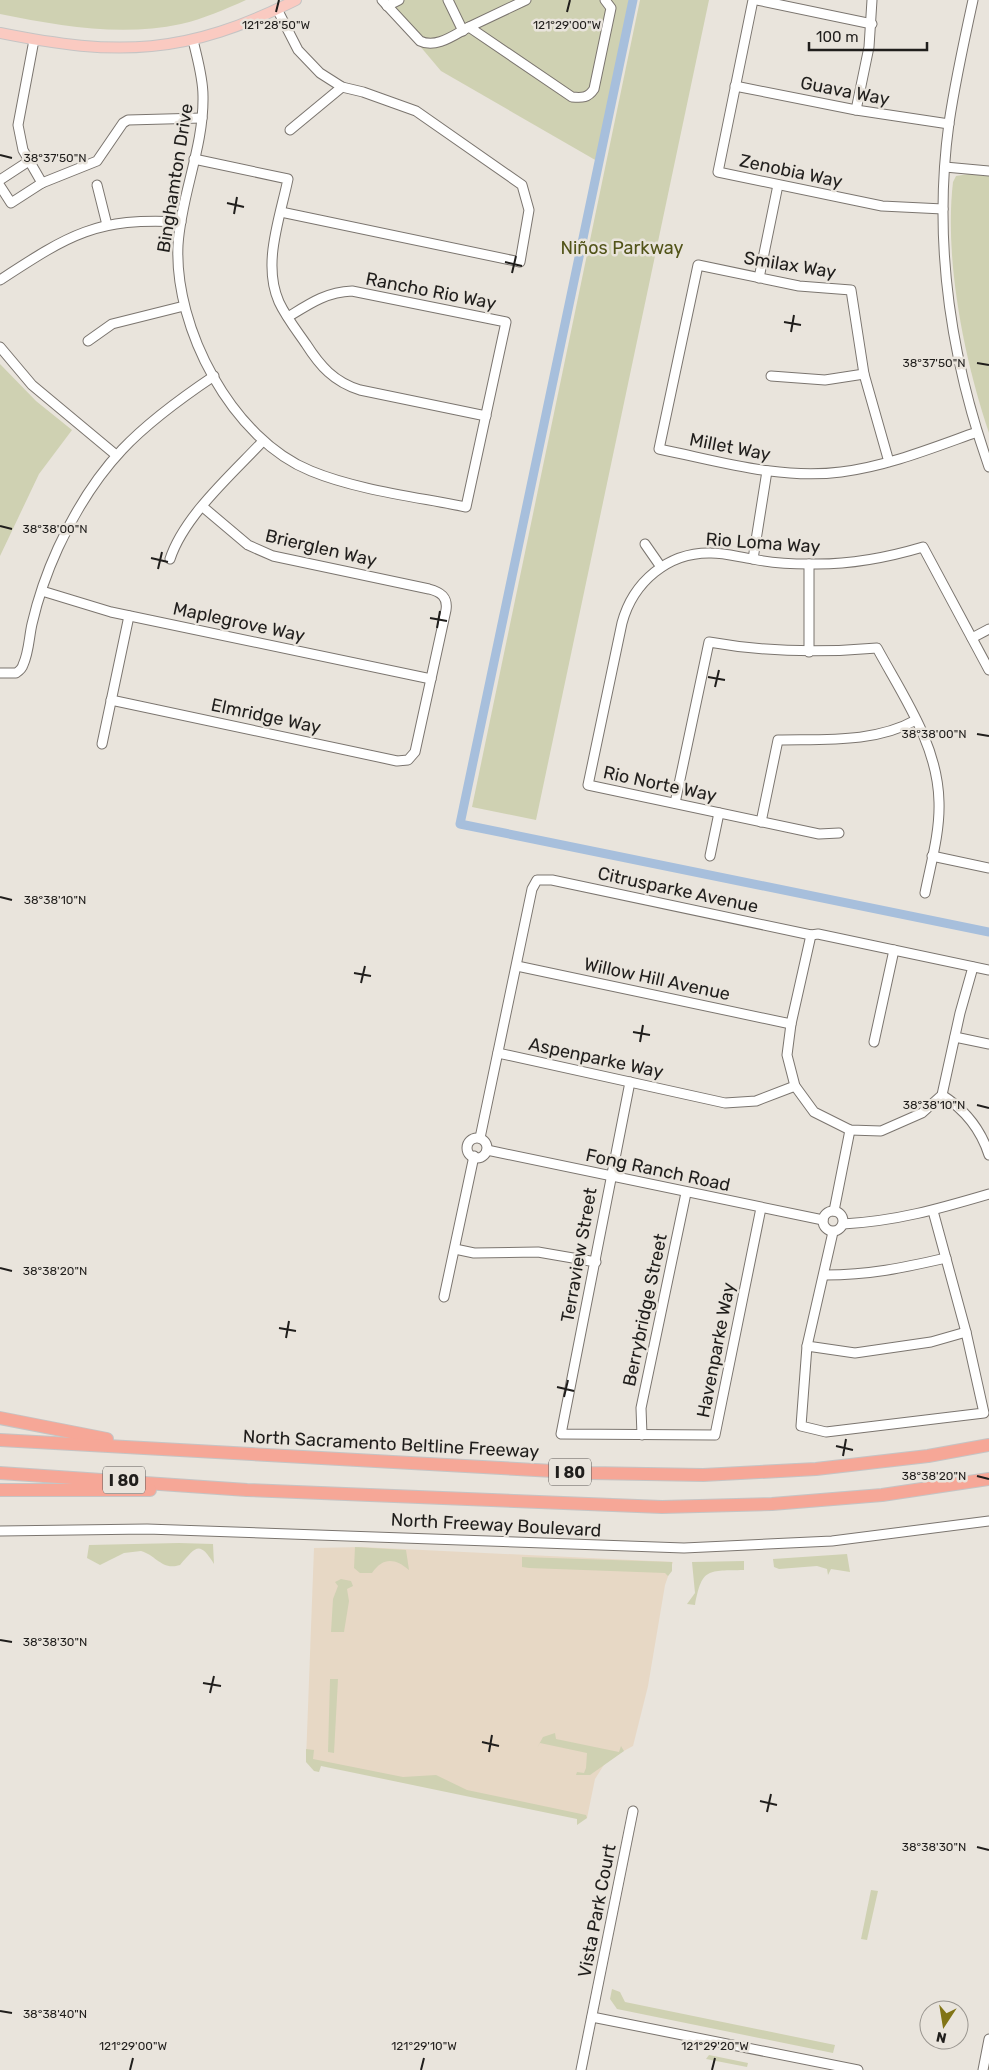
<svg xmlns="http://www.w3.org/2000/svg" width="989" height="2070" font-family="Rubik,sans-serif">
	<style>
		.commercial { fill: #e7d8c5 }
		.green { fill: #cfd1b2 }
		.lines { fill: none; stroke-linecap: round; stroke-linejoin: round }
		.canal { stroke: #a7bfdc; stroke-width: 9 }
		.minor-casing { stroke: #7b756f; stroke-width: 11 }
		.major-casing { stroke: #c5c4c4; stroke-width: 12 }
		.highway-casing { stroke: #c5c4c4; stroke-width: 14 }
		.minor { stroke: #fff; stroke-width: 9 }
		.major { stroke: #facac1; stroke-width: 10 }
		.highway { stroke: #f6a797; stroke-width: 12 }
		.ticks { fill: none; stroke: #201e1c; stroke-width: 2 }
		.labels { text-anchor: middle; stroke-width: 5; stroke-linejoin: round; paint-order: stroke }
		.shield { fill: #e9e4dc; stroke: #5c5956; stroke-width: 1 }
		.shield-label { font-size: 16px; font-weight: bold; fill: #201e1c }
		.street-label { font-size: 18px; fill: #201e1c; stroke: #e9e4dc }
		.park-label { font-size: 18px; fill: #515318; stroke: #e9e4dc }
		.ticks-label { font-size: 12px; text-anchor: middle; fill: #201e1c; stroke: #e9e4dc; stroke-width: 5; stroke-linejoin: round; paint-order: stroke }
	</style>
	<rect width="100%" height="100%" fill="#e9e4dc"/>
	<polygon class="commercial" points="361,1547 673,1562 665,1585 648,1686 633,1746 607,1760 595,1779 587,1818 306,1760 314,1548"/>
	<g class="green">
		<path d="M 0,0 L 246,0 C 226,9 203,19 181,24 C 121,37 60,26 0,14 Z"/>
		<polygon points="381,0 629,0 597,161 441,71"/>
		<polygon points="640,0 709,0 536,820 472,807"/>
		<path d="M 969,174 L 989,176 L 989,433 C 964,359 944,259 953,182 L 956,176 Z"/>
		<polygon points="0,364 36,401 72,430 39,474 0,556"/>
		<path d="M 179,1543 L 213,1544 L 214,1564 C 199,1540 196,1547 180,1565 C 162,1571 156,1555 141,1551 L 124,1553 L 100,1565 L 87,1558 L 89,1545 Z"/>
		<path d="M 355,1547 L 406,1550 L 409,1570 C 395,1558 383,1557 372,1573 L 360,1573 L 354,1568 Z"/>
		<polygon points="847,1554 850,1572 831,1569 828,1575 827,1569 817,1566 779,1569 774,1567 773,1559"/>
		<polygon points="522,1557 672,1562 672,1571 668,1576 665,1573 529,1568 522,1567"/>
		<path d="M 744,1561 L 744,1570 C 708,1571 702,1567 695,1605 L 687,1604 L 695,1593 L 692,1562 Z"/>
		<polygon points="341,1579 351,1581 353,1586 347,1589 349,1601 344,1632 331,1632 333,1599 338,1586 335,1582"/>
		<polygon points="330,1679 338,1679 334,1753 328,1752"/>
		<polygon points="555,1733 556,1739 619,1752 621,1746 624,1751 590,1775 576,1775 577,1772 584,1773 586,1768 587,1753 540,1743 537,1748 543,1737"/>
		<polygon points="306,1749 314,1750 313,1759 403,1777 436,1775 467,1790 586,1815 587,1818 577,1825 577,1819 321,1766 319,1772 314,1771 306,1762"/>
		<polygon points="871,1890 878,1891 867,1940 861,1939"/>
		<polygon points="612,1989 620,1992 625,2002 835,2045 833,2053 617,2009 610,1999"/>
		<polygon points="709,2055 748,2063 747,2067 706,2059"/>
	</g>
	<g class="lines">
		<polyline class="canal" points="633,0 460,824 989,932"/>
		<defs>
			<g id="minor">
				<path d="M 382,0 L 420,41 C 436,49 454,35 469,27"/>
				<polyline points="448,0 463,31"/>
				<path d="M 526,0 L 469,27 L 572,97 C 582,98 588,98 594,89 L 611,8 L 605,0"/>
				<polyline points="753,0 718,172 882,206 943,209"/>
				<polyline points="757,0 872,24"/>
				<path d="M 973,0 C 964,41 955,82 949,123 C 933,240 950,356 989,467"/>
				<polyline points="387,6 399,0"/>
				<polyline points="277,9 298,50 320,73 342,87 363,92 416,111 522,185 529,210 520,262 281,212"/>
				<polyline points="34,40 18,125 23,150 42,183"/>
				<path d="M 193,40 C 197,58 203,77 203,96 C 204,147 181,195 178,245 C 174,328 232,439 311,471 C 357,490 417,497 466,507 L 506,322 L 352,291 C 326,292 309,304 288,317"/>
				<polyline points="735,86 856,110 949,124"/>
				<polyline points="856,110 869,47 872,0"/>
				<polyline points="290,130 342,87"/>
				<path d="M 194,159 L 288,179 C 280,218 262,264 279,302 C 286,317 297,331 306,344 C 320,366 334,382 360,390 L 486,416"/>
				<polyline points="945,167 989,171"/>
				<polyline points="0,180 29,161"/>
				<polyline points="97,185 107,225"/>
				<polyline points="0,186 11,203 42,183 97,161 123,123 128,120 202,118"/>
				<polyline points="759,278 778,185"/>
				<path d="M 0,280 C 69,235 96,217 181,222"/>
				<polyline points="88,341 112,324 184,306"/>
				<polyline points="0,347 32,385 116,455"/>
				<polyline points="771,376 825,380 864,374"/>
				<path d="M 889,462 L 864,374 L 851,290 L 799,286 L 698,265 L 659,449 C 719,461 780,480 841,472 C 888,466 932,448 977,432"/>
				<polyline points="645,544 661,567"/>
				<path d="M 170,559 C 184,516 232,474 263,441"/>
				<polyline points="753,559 767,471"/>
				<polyline points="809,564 809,652"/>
				<polyline points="42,591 111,612 431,679"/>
				<polyline points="972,638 989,629"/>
				<path d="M 0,673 L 16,673 C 19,671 22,669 23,665 C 29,652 29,637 32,624 C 38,598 47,572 58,548 C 97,464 138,427 214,376"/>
				<path d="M 111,700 L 397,761 L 408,760 L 415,752 L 446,610 C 448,597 441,592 429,589 L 273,556 L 248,545 L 203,507"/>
				<polyline points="102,744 129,616"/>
				<path d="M 675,803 L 709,642 C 765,652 820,653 877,648 C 903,696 938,745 939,802 C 940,832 931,863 925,893"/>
				<path d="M 761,822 L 778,740 C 825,739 875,743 916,720"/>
				<path d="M 839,833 L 819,834 L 588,785 L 622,623 C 633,582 668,552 711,553 C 725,553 739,557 753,559 C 771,563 791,564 810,564 C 848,565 886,558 923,547 L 989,670"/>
				<polyline points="710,856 719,813"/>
				<polyline points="932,856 989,868"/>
				<polyline points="811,935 791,1024 787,1055 795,1086 814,1112 850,1130 881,1131 922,1113 942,1095 960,1013 973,967"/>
				<polyline points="517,966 791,1024"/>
				<polyline points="955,1037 989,1044"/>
				<polyline points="874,1042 894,950"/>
				<polyline points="498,1053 725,1103 756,1101 795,1086"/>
				<polyline points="630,1082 561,1434 715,1435 761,1208"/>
				<path d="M 942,1095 C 964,1109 981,1130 989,1155"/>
				<polyline points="480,1138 532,889 537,880 552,880 811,935 818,934 989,970"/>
				<circle cx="477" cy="1148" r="10"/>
				<polyline points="487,1150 823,1220"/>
				<circle cx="833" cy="1221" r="10"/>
				<polyline points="834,1211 850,1130"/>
				<path d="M 843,1224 C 897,1221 938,1209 989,1194"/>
				<polyline points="833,1232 807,1346 801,1426 826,1432 984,1413 966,1332 933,1211"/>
				<polyline points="455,1249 474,1253 538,1252 596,1262"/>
				<path d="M 825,1275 C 870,1275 902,1268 946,1258"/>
				<polyline points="444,1297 474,1156"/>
				<polyline points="807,1346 855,1353 931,1342 966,1332"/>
				<polyline points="642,1435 641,1408 686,1193"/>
				<polyline points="0,1531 147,1529 684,1548 832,1541 989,1521"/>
				<polyline points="592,2017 858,2070"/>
				<polyline points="581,2070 633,1811"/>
				<polyline points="983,2070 989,2039"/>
			</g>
			<path id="major" d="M 0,33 C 119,57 186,55 296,0"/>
			<g id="highway">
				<polyline points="0,1418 107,1439"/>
				<polyline points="0,1440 590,1473 703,1475 816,1469 928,1456 989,1445"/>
				<polyline points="0,1473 247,1490 662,1507 772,1504 882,1495 989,1479"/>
				<polyline points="0,1490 150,1490"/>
			</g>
		</defs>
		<use href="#minor" class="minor-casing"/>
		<use href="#major" class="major-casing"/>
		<use href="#highway" class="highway-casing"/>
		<use href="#minor" class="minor"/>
		<use href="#major" class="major"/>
		<use href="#highway" class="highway"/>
	</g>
	<path class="ticks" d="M 276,12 L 279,0M 567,12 L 570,0M 0,155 L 12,158M 227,203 L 244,207M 234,214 L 237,197M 505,262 L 522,266M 512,273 L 516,256M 784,322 L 801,325M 791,332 L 794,315M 977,363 L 989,365M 0,526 L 12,529M 151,558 L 168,562M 158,569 L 162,552M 430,618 L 447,621M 437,628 L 440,611M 708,677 L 725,680M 715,687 L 719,670M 977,734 L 989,736M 0,897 L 12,900M 354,973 L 371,976M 361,983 L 365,966M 633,1032 L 650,1035M 640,1042 L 643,1025M 977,1105 L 989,1108M 0,1268 L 12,1271M 279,1328 L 296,1331M 286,1338 L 289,1321M 557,1387 L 574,1391M 564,1397 L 568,1380M 836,1446 L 853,1450M 843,1456 L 846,1439M 977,1476 L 989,1479M 0,1640 L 12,1642M 203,1683 L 221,1686M 210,1693 L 214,1676M 482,1742 L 499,1746M 489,1752 L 492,1735M 760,1801 L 777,1805M 767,1812 L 771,1794M 977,1847 L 989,1850M 0,2011 L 12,2013M 130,2070 L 133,2058M 421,2070 L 424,2058M 712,2070 L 715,2058"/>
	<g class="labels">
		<g class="shield">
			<rect x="549" y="1458.5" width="42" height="27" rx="4"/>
			<rect x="103" y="1466.5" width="42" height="27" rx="4"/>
		</g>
		<g class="shield-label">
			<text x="570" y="1478">I 80</text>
			<text x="124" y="1486">I 80</text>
		</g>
		<g class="street-label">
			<text transform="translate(845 91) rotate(11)" y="6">Guava Way</text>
			<text transform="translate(791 171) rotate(12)" y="6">Zenobia Way</text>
			<text transform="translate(175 178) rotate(-81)" y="6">Binghamton Drive</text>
			<text transform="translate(790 265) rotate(9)" y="6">Smilax Way</text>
			<text transform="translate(431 291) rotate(11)" y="6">Rancho Rio Way</text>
			<text transform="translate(730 447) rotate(11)" y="6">Millet Way</text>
			<text transform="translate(763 543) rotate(4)" y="6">Rio Loma Way</text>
			<text transform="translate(321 548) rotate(13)" y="6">Brierglen Way</text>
			<text transform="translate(239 622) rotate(12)" y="6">Maplegrove Way</text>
			<text transform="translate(266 716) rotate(12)" y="6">Elmridge Way</text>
			<text transform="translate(660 784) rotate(12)" y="6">Rio Norte Way</text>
			<text transform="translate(678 890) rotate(12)" y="6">Citrusparke Avenue</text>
			<text transform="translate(657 979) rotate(12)" y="6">Willow Hill Avenue</text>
			<text transform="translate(596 1058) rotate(12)" y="6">Aspenparke Way</text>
			<text transform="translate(658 1170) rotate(12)" y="6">Fong Ranch Road</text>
			<text transform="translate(579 1255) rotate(-80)" y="6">Terraview Street</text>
			<text transform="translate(645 1310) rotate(-78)" y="6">Berrybridge Street</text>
			<text transform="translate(716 1350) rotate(-79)" y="6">Havenparke Way</text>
			<text transform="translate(391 1444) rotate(3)" y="6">North Sacramento Beltline Freeway</text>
			<text transform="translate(496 1525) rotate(3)" y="6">North Freeway Boulevard</text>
			<text transform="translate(597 1911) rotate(-79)" y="6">Vista Park Court</text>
		</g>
		<g class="park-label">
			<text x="622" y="254">Niños Parkway</text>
		</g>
	</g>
	<g class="ticks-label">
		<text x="276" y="29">121°28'50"W</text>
		<text x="567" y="29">121°29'00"W</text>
		<text x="55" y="162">38°37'50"N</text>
		<text x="934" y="367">38°37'50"N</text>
		<text x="55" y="533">38°38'00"N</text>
		<text x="934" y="738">38°38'00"N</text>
		<text x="55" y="904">38°38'10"N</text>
		<text x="934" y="1109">38°38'10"N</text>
		<text x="55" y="1275">38°38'20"N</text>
		<text x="934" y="1480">38°38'20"N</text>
		<text x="55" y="1646">38°38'30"N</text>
		<text x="934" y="1851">38°38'30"N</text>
		<text x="55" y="2018">38°38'40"N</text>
		<text x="133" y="2050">121°29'00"W</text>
		<text x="424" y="2050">121°29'10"W</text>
		<text x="715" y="2050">121°29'20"W</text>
	</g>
	<g transform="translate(944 2025) rotate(192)"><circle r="24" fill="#e9e4dc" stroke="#99958f"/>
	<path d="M0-4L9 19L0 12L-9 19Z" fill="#817416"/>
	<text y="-8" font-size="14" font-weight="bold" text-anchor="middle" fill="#201e1c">N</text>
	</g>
	<path d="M809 42v8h118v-8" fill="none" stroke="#201e1c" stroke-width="2.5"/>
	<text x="816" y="42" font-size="15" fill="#201e1c" stroke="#e9e4dc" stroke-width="4" paint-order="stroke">100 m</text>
</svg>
